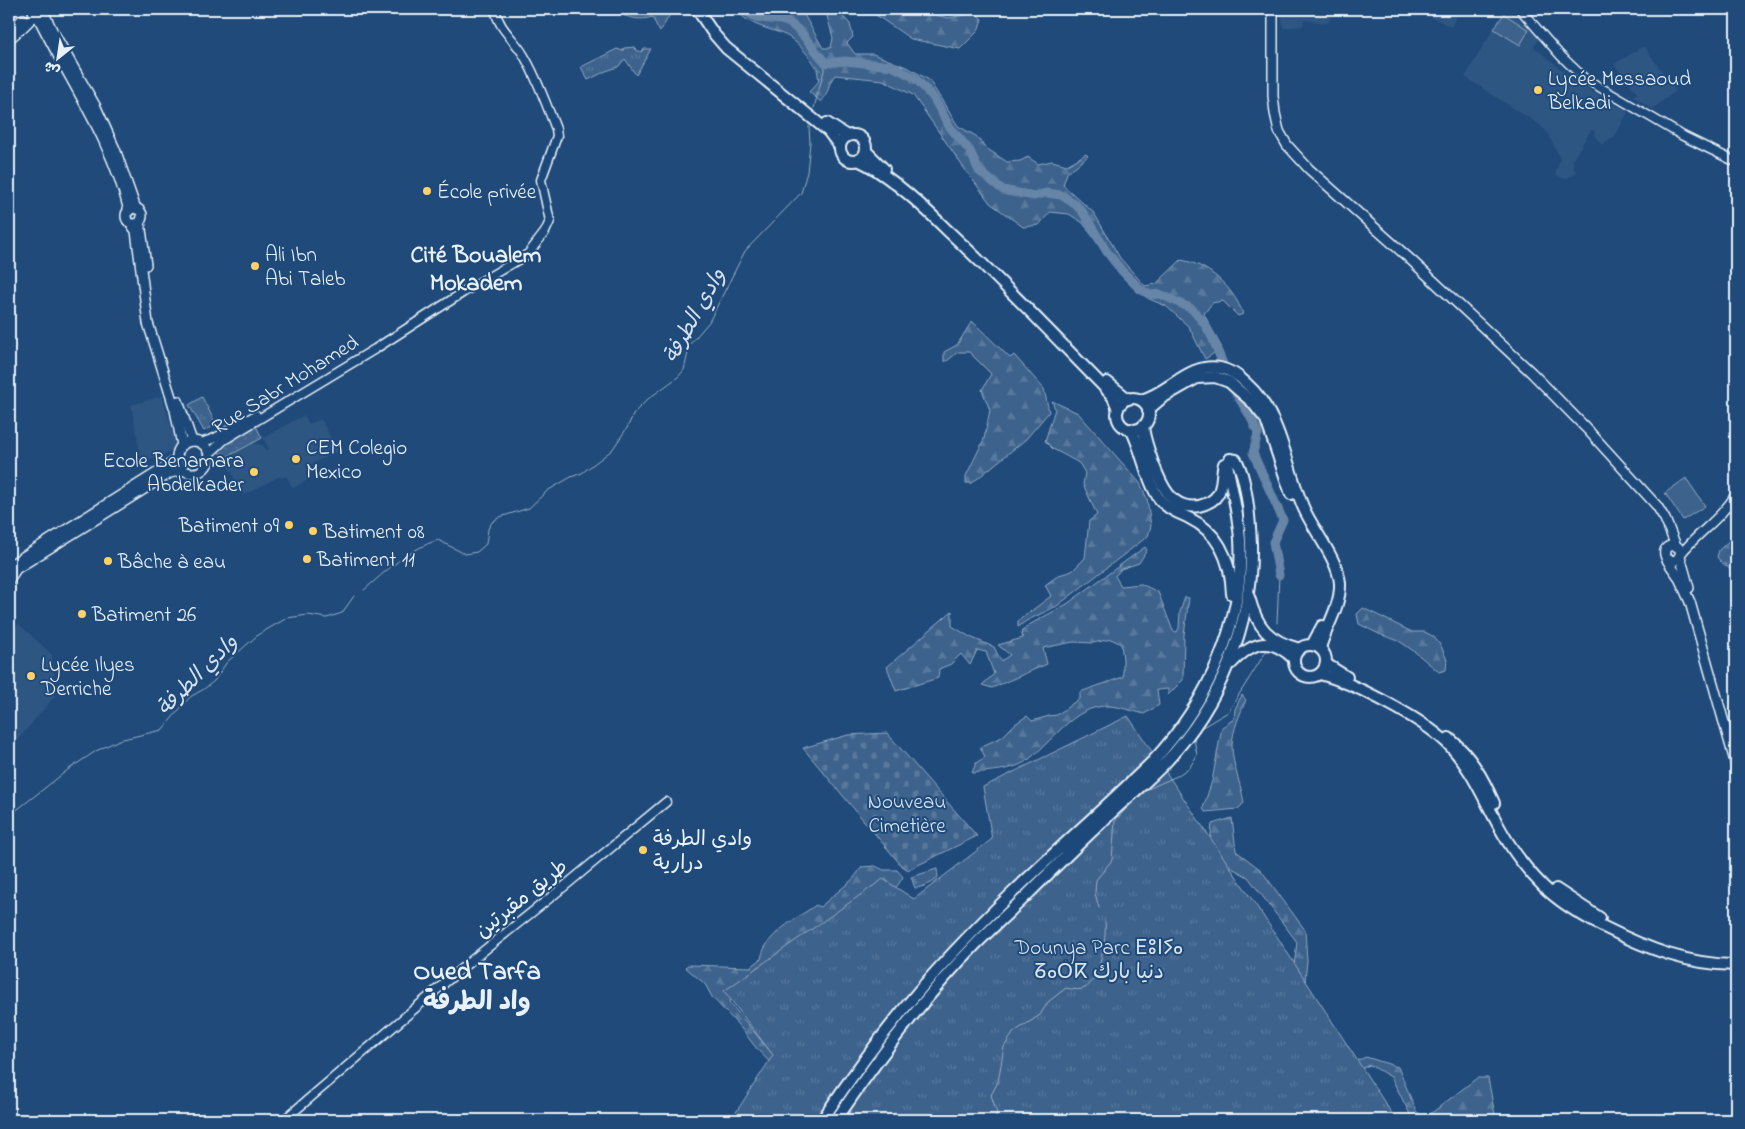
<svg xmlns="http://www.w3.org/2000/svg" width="1745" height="1129" font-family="'Indie Flower','Playpen Sans Arabic','Noto Sans Tifinagh',sans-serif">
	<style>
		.built { fill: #2e5683 }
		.grass { fill: #3c628c; stroke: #92aac2 }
		.forest { fill: url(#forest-firs); stroke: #92aac2 }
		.cemetery { fill: url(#cemetery-stones); stroke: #92aac2 }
		.park { fill: url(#park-tufts); stroke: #92aac2 }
		.garden { fill: url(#garden-dots); stroke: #92aac2 }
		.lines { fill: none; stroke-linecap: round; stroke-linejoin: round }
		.stream { stroke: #9ab0c7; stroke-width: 1 }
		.river { stroke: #6685a7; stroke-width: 9 }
		.tertiary-casing { stroke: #e8f1f8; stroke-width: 11 }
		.secondary-casing { stroke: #e8f1f8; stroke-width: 12 }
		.primary-casing { stroke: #e8f1f8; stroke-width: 12 }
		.trunk-casing { stroke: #e8f1f8; stroke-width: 14 }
		.motorway-casing { stroke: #e8f1f8; stroke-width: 14 }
		.tertiary { stroke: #1f4a7a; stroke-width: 8 }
		.secondary { stroke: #1f4a7a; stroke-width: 9 }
		.primary { stroke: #1f4a7a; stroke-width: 9 }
		.trunk { stroke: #1f4a7a; stroke-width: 10 }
		.motorway { stroke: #1f4a7a; stroke-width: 10 }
		.poi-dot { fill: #ffd166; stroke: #1f4a7a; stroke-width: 2 }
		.labels { text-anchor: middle; stroke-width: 4; stroke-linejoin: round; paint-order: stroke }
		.poi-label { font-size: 21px; fill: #e8f1f8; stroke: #1f4a7a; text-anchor: start }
		.street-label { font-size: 21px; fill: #e8f1f8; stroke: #1f4a7a }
		.park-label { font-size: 21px; fill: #d7e3ed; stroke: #1f4a7a }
		.water-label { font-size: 22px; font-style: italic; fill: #d4e1ec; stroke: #1f4a7a }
		.quarter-label { font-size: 24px; font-weight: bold; fill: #e8f1f8; stroke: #1f4a7a }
		.district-label { font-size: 26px; font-weight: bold; fill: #e8f1f8; stroke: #1f4a7a }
	</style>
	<defs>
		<pattern id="forest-firs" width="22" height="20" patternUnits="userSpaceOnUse" patternTransform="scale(1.25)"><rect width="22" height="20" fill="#3c628c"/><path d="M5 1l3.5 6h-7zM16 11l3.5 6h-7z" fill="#58799d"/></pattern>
		<pattern id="cemetery-stones" width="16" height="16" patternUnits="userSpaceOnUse" patternTransform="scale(1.25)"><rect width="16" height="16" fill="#3c628c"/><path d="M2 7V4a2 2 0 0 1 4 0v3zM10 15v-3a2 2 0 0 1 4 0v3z" fill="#58799d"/></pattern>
		<pattern id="park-tufts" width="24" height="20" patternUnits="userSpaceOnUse" patternTransform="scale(1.25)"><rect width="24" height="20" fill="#3c628c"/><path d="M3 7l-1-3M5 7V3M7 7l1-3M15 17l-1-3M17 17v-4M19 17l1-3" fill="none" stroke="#58799d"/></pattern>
		<pattern id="garden-dots" width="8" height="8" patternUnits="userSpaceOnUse" patternTransform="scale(1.25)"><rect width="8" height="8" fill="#3c628c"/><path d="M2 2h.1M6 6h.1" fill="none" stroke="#58799d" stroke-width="1.8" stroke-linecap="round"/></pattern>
	</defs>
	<rect width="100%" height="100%" fill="#1f4a7a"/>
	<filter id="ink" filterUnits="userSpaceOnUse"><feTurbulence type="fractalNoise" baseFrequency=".02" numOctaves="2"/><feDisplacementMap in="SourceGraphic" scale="10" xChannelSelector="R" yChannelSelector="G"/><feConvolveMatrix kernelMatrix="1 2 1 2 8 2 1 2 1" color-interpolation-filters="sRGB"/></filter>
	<g filter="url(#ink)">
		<g class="built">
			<polygon points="1281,9 1334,9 1328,23 1303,20 1303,26 1283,28"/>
			<polygon points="1430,9 1455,9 1454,11 1458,13 1451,27 1427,15"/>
			<polygon points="1505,9 1513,9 1539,39 1534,47 1582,86 1628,112 1614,138 1605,142 1602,145 1594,135 1595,131 1591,130 1573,159 1573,166 1576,173 1566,179 1555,175 1560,158 1546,131 1540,125 1465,77"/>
			<polygon points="1644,46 1676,91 1652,109 1633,96 1637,93 1614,64"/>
			<polygon points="162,396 177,447 160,457 142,462 131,405"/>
			<polygon points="304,415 309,424 321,419 338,451 306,467 311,478 293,488 286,476 281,478 280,476 244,495 224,459 253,443 263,445 266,450 269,449 263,438"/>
			<polygon points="19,624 52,655 55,696 9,750 9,635"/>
		</g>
		<g class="grass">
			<polygon points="1504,14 1529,30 1520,45 1494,29"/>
			<polygon points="1686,478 1705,506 1683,520 1665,493"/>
		</g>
		<g class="forest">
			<path d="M 737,9 L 761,9 C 774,18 789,11 803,13 L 823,48 L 831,48 L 833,38 L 827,16 L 836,9 L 850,24 L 853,37 L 847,43 L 855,54 L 873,54 L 909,68 L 929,80 L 958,126 L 976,136 L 986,148 L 1007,162 L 1020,161 L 1028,157 L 1038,164 L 1052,161 L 1067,165 L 1086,154 L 1088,156 L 1067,173 L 1063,185 L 1094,213 L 1120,258 L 1145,286 L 1156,284 L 1181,260 C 1208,264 1234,288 1243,314 L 1238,316 L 1223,301 L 1212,303 L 1204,314 L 1222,348 L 1205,359 L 1189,327 L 1166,306 L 1149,299 L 1117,271 L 1083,223 L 1069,214 L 1050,212 L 1039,225 L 1023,227 L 990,203 L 964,168 L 913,95 L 883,80 L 835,75 C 826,86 831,91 821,102 L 809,92 L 819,81 C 818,77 818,73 817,69 C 813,59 795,39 785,35 C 769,28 745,25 737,9 Z"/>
			<polygon points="867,9 913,9 948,18 976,13 982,19 978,31 960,49 911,39"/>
			<polygon points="972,321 1010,358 1014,355 1044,389 1049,412 1026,439 972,483 966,483 966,476 984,439 990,410 982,390 991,374 969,352 958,352 947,361 944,361 944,352 957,345"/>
			<polygon points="1052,401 1078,413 1140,483 1147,499 1151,526 1148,536 1057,606 1026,621 1018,627 1018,621 1051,596 1045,585 1059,575 1072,571 1085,558 1089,521 1097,515 1083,484 1085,473 1079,463 1053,449 1045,441 1055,409"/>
			<path d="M 1145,547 L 1147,550 L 1139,563 L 1121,569 L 1115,576 L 1121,586 L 1141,584 L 1158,592 L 1173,631 L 1177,632 L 1179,628 L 1180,612 L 1185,597 L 1189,598 L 1184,635 L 1183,680 L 1168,695 L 1168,689 L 1157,690 L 1159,705 L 1144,714 C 1133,711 1121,707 1110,706 C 1073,704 1052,744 1025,762 C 1010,771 989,771 972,773 L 976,763 L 985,757 L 980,747 L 1002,737 L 1015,724 L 1027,716 L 1032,721 L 1049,716 L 1057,715 L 1080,698 L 1080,692 L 1123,677 L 1123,659 L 1121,644 L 1111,639 L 1093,643 L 1073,642 L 1043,648 L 1047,664 L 992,688 L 982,685 L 994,674 L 986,652 L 977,650 L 970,665 L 961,654 L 951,664 L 939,669 L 938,678 L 896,691 L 887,667 L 952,611 L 952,626 L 970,637 L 994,647 L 1001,661 L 1010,655 L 998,645 L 1023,638 L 1021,632 L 1029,625 L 1067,604 Z"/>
			<polygon points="1363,608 1412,632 1425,632 1434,637 1441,646 1447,660 1446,670 1439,672 1415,652 1399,641 1379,634 1359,624 1357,614"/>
			<path d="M 1242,695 L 1246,700 C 1240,714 1233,729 1232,745 C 1232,765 1241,783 1244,803 L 1238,809 L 1205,812 L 1203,808 L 1212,781 L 1222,727 L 1234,719 L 1235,709 Z"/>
			<polygon points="1232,818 1236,851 1261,870 1305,930 1307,961 1302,1008 1314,1034 1336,1065 1351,1063 1366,1057 1398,1067 1416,1111 1425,1118 1477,1078 1488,1078 1496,1120 1413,1120 1391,1077 1370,1065 1335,1078 1323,1054 1305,1033 1293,1005 1293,974 1297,942 1248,877 1216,859 1210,844 1212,824"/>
			<path d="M 875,866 L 884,870 L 897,870 L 903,877 L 898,885 L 880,903 L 735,994 L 729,1002 L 779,1062 L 783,1076 L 757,1049 L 740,1027 L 712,997 L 705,984 L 685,967 L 688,965 L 751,967 L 761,959 C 765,934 796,919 816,905 L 820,907 L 853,879 L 862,867 Z"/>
			<path d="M 937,869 C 937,871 938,876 938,877 C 935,883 920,888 915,888 L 911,877 Z"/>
		</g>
		<g class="cemetery">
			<polygon points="1736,534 1736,574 1721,562 1717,557 1719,550"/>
			<polygon points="887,733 977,836 908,870 901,865 803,748 848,735"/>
		</g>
		<g class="park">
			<path d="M 619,9 L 673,9 L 660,32 L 652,17 C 640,21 631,18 619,14 Z"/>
			<polygon points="635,47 636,50 641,52 644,49 651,49 636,75 625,59 618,67 606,71 588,80 581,67 617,49 623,51 624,48"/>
			<polygon points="202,397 216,424 204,431 189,405"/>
			<polygon points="1128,716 1276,935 1396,1120 731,1120 773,1055 724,991 883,879 914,899 992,839 983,787"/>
		</g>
		<polygon class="garden" points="256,426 262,438 223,459 217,448"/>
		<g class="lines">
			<g class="stream">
				<polyline points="814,108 826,63"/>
				<path d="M 364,590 C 386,571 409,549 438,540 L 465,554 L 477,552 L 486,544 L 488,529 L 492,522 L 500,517 L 529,508 L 547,491 L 571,477 L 582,473 L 612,450 L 627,428 L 634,413 L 648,399 L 678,377 L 684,370 L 690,344 L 709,322 L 745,251 L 801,193 L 807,172 L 810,143 L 809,126"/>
				<polyline points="1277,623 1279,575"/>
				<polyline points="9,816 69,769 96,751 119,740 162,730 190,697 204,689 214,681 227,662 259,634 287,618 308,615 327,618 342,613 354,596"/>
				<polyline points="1099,908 1095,893 1096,880 1112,860 1115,821 1124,811 1148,789 1177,776 1190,767 1197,755 1194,739 1201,728 1228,712 1267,650"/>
				<path d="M 994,1120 L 997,1113 L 991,1095 L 998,1082 L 1004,1047 L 1014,1032 L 1040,1015 L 1048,1002 L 1066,988 C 1072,989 1078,991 1085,988 C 1100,980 1107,937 1105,922"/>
			</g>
			<g class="river">
				<path d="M 746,9 C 754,23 776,16 789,23 C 802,30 815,52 826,63 L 845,61 L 892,66 L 915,78 L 933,97 L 949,126 L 970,151 L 979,171 L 1003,190 L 1034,196 L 1046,193 L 1061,195 L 1074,203 L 1082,211 L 1107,252 L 1122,271 L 1140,289 L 1150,295 L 1160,294 L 1192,309 L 1204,323 L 1212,337 L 1223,364"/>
				<polyline points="1232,387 1250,416 1258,433 1253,453 1283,520 1273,542 1279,575"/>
			</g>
			<defs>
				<g id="tertiary">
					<polyline points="1520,9 1560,55 1584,78 1683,136 1736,162"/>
					<polyline points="201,443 215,438 256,415"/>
					<path d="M 209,454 L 224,440 L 375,349 L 470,288 L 528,254 L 545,232 L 550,221 L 541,180 L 557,136 L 556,129 C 546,104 537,77 523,54 C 514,39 498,28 495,9"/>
					<path d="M 1680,555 C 1697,533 1721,519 1736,494"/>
					<polyline points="284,1120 467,964 566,885 666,802"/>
				</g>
				<g id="secondary">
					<polyline points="42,9 52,30 96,107 115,149 136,209"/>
					<polyline points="1273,9 1273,96 1275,113 1279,131 1287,145 1309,169 1411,260 1532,373 1586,428 1657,506 1665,519 1676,546"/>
					<path d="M 33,11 L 38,17 C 70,82 112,140 129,211"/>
					<circle cx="134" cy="216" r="8"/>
					<polyline points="140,222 146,265"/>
					<polyline points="131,224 136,231 148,323 175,410 182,445"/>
					<polyline points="178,401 192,441"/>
					<circle cx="193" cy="457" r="16"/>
					<polyline points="9,568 10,565 177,460"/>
					<polyline points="9,580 16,569 170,473 183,470"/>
				</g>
				<g id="primary">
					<polyline points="9,31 23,19"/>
					<polyline points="9,39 23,27 41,9"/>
					<polyline points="1680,556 1689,588"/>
					<path d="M 1667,559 L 1673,561 L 1678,559 L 1681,552 L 1678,547 C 1672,544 1663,546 1665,555 C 1667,562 1674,570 1678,576 C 1682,584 1686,593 1690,602 L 1736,765"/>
				</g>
				<g id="trunk">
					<polyline points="697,9 713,33 726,48 828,131 840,147"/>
					<polyline points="827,123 847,136"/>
					<circle cx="853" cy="148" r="13"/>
					<polyline points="866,151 884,169"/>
					<path d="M 858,160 C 889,174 923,206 947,230 C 1002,281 1053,335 1105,388 L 1113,397 L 1118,409"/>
					<polyline points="1107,382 1128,399"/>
					<circle cx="1133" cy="414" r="16"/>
					<path d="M 1141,400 C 1169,393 1189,362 1220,368 C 1230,370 1239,376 1246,383 C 1283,416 1285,466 1304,509 C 1314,531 1338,560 1340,583 C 1341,606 1326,627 1320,648"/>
					<polyline points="1148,410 1162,398 1197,378 1215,377 1229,382 1252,402 1266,420 1291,494"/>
					<circle cx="1310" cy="661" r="16"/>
					<polyline points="1312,645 1322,626"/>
					<polyline points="1326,664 1347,677"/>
					<path d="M 1320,674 C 1354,683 1421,718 1446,742 C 1475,770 1487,809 1508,842 C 1518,858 1530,873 1543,886 C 1561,904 1584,917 1606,928 C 1648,949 1689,965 1736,965"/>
					<path d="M 1449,738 C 1471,756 1483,778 1494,803"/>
					<polyline points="1556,889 1600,918"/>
				</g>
				<g id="motorway">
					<path d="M 1143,426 C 1144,439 1149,450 1153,463 C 1161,484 1171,511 1199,506 C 1207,504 1214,501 1218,494 C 1223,485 1221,474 1224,464"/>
					<path d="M 1131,429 C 1142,450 1146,479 1158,497 C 1166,509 1177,512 1189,518 C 1220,533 1231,561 1232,594"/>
					<path d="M 1249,597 C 1257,627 1268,641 1300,649"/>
					<path d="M 1232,663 C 1253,641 1271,636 1294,659"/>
					<path d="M 822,1120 C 861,1062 903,1006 950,956 C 1014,887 1086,826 1153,761 C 1208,702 1245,621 1240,539 C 1238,514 1232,489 1227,464 L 1230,459 L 1236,460 C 1247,478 1250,522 1251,544 C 1253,624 1220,705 1165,763 C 1146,783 1124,800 1105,819 C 1077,845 1050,872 1023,899 C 1007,914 991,929 976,944 C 923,998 878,1058 836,1120"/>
				</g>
			</defs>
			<use href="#tertiary" class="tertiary-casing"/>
			<use href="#secondary" class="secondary-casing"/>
			<use href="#primary" class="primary-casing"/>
			<use href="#trunk" class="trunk-casing"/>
			<use href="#motorway" class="motorway-casing"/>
			<use href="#tertiary" class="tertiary"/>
			<use href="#secondary" class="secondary"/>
			<use href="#primary" class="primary"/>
			<use href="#trunk" class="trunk"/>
			<use href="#motorway" class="motorway"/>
		</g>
	</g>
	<g class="poi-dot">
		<circle cx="1538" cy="90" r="5"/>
		<circle cx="427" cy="191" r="5"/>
		<circle cx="255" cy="266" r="5"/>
		<circle cx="296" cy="459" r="5"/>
		<circle cx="254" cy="472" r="5"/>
		<circle cx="289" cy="525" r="5"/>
		<circle cx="313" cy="531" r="5"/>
		<circle cx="307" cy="559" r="5"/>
		<circle cx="108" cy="561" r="5"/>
		<circle cx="82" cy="614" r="5"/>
		<circle cx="31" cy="676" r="5"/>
		<circle cx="643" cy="850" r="5"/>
	</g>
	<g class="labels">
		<g class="poi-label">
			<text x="1548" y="85">Lycée Messaoud<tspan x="1548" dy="24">Belkadi</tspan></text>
			<text x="437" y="198">École privée</text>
			<text x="265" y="261">Ali Ibn<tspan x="265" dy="24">Abi Taleb</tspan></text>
			<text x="306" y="454">CEM Colegio<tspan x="306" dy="24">Mexico</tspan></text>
			<text x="244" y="467" text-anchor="end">Ecole Benamara<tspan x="244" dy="24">Abdelkader</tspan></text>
			<text x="279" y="532" text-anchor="end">Batiment 09</text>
			<text x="323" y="538">Batiment 08</text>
			<text x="317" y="566">Batiment 11</text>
			<text x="118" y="568">Bâche à eau</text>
			<text x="92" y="621">Batiment 26</text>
			<text x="41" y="671">Lycée Ilyes<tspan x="41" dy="24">Derriche</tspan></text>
			<text x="653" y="845">وادي الطرفة<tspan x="653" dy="24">درارية</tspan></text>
		</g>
		<g class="street-label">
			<text transform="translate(285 384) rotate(-32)" y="7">Rue Sabr Mohamed</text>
			<text transform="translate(521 898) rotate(-39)" y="7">طريق مقبرتين</text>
		</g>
		<g class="park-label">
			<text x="907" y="808">Nouveau<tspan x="907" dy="24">Cimetière</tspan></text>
			<text x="1099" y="954">Dounya Parc ⴹⵓⵏⵢⴰ<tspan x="1099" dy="24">ⵒⴰⵔⴽ دنيا بارك</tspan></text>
		</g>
		<g class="water-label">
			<text transform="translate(693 315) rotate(-61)" y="8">وادي الطرفة</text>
			<text transform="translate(196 674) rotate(-45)" y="8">وادي الطرفة</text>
		</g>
		<g class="quarter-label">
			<text x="476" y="262">Cité Boualem<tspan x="476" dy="28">Mokadem</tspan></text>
		</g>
		<g class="district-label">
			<text x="477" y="979">Oued Tarfa<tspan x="477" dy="30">واد الطرفة</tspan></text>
		</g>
	</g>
	<rect width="1745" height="1129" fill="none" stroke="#1f4a7a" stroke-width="30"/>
	<rect x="15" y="15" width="1715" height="1099" fill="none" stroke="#e8f1f8" stroke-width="2" filter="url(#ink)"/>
	<g transform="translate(58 58) rotate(210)" stroke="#1f4a7a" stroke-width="4" paint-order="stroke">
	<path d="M0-4L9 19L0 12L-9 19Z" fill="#e8f1f8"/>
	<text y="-8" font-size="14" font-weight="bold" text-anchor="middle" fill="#e8f1f8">ش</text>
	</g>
</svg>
